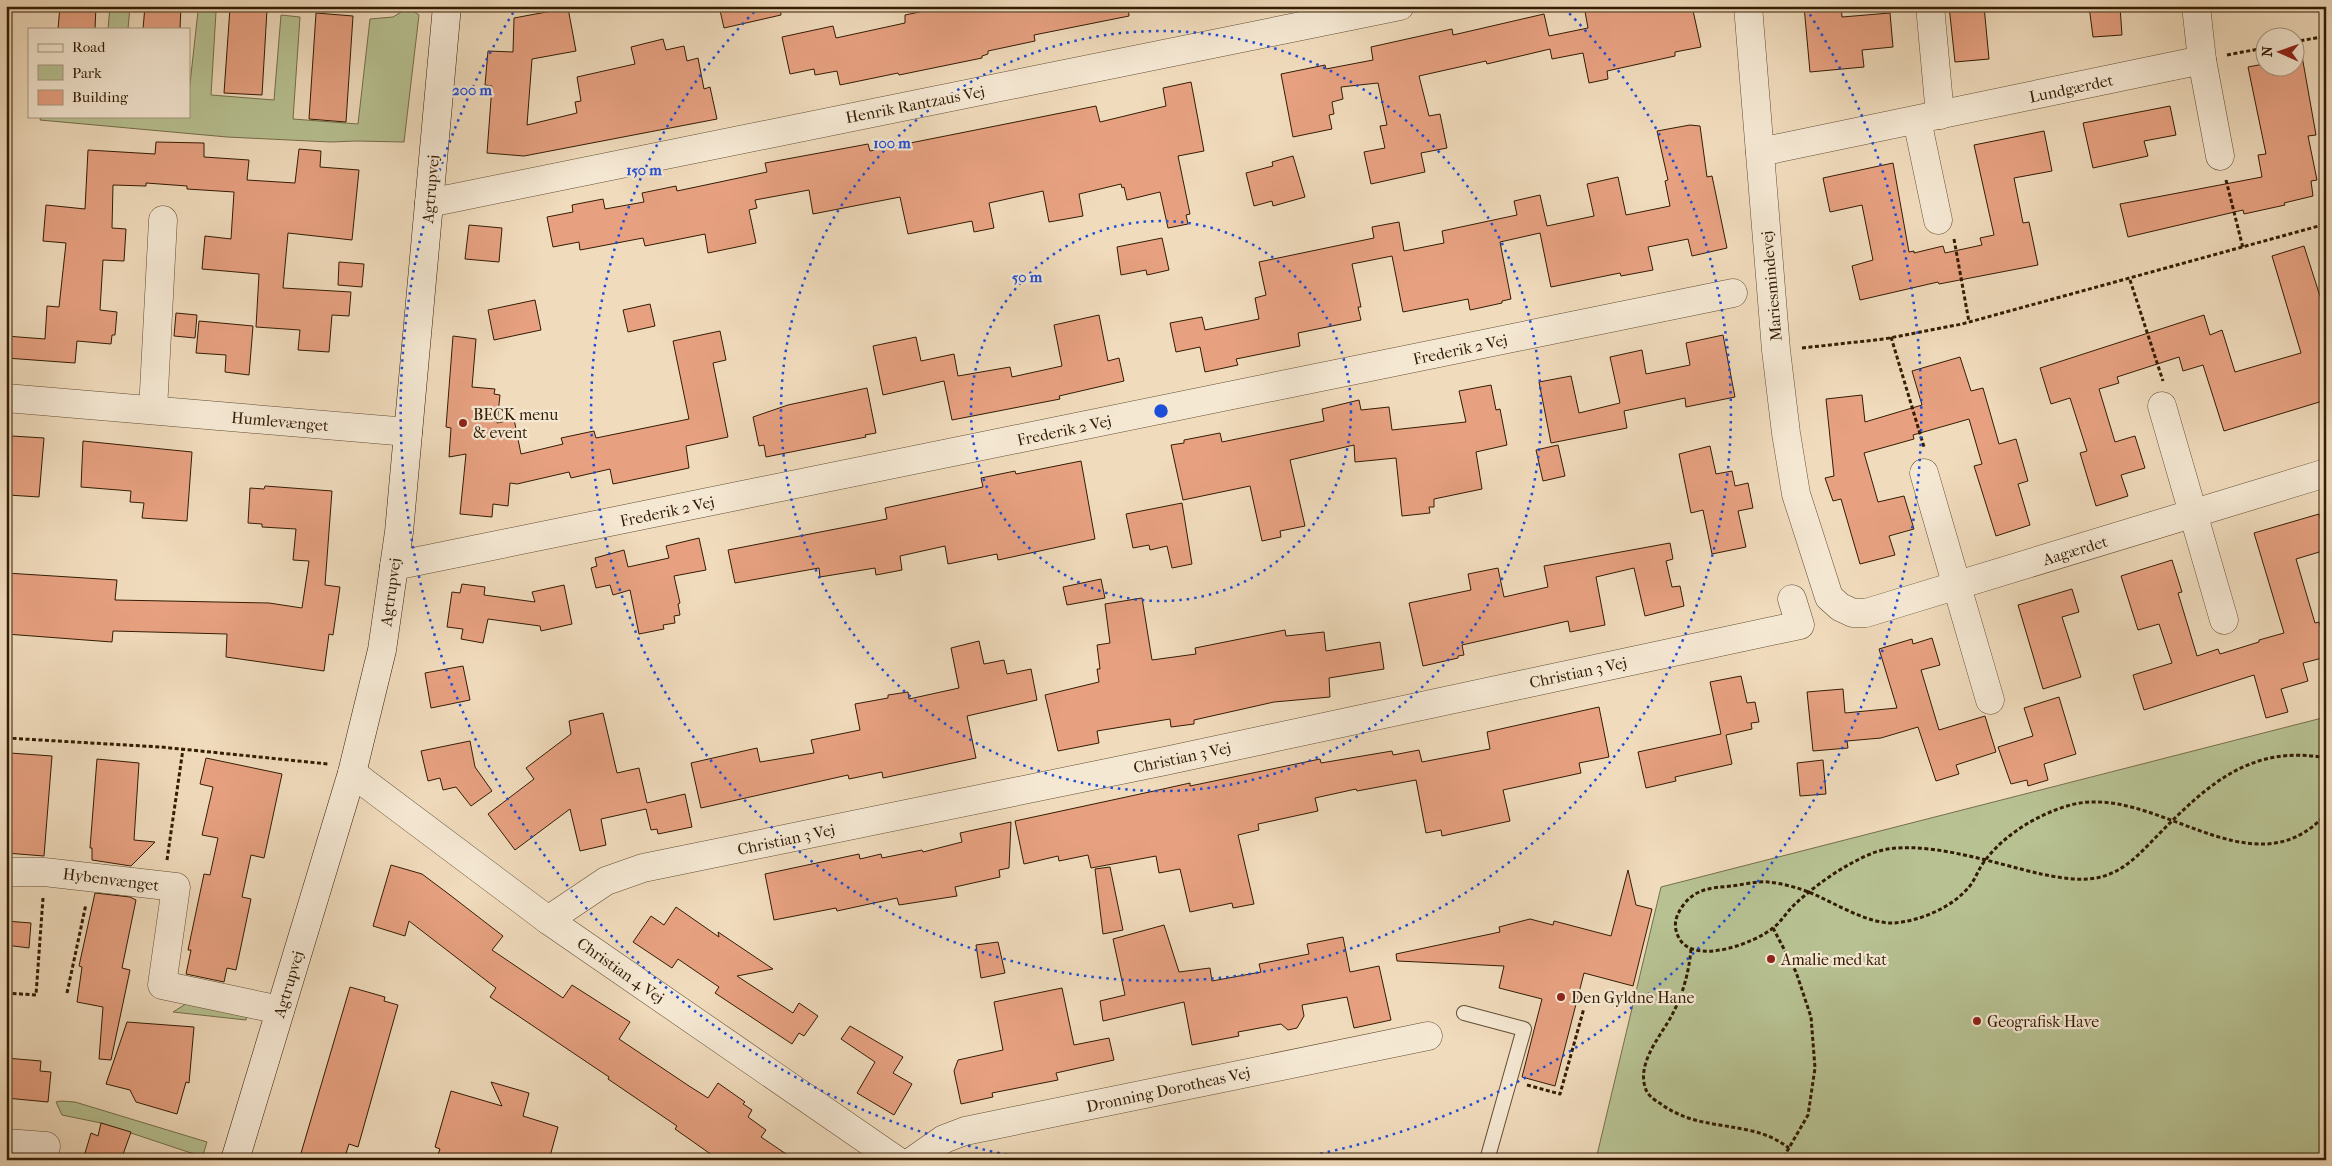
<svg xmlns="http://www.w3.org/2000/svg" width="2332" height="1166" font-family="'IM FELL French Canon',serif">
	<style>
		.green { fill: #b7c192; stroke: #756e4a }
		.building { fill: #e7a181; stroke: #331c03 }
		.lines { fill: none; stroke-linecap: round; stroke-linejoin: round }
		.lane-casing { stroke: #624c31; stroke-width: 16 }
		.street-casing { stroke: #624c31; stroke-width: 29 }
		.secondary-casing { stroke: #331c03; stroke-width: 29 }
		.path { stroke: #331c03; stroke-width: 3; stroke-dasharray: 4 2.5; stroke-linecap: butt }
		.lane { stroke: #f5e8d3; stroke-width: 14 }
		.street { stroke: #f5e8d3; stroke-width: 28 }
		.secondary { stroke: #f5e8d3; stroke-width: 28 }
		.ring { fill: none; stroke: #1d4ed8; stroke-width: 2.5; stroke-dasharray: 2.5 5 }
		.poi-dot { fill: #8f2418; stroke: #f5e8d3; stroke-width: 2 }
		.labels { text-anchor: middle; stroke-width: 4.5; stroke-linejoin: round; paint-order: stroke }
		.street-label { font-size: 16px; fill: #331c03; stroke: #f5e8d3 }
		.poi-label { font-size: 16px; fill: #331c03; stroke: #f5e8d3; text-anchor: start }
		.centre { fill: #1d4ed8; stroke: #f5e8d3; stroke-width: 2.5 }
		.ring-label { font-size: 15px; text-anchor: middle; font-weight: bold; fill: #1d4ed8; stroke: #f5e8d3; stroke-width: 4.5; stroke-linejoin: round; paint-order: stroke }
	</style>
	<rect width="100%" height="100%" fill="#f0dbbc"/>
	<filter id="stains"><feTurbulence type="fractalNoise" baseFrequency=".004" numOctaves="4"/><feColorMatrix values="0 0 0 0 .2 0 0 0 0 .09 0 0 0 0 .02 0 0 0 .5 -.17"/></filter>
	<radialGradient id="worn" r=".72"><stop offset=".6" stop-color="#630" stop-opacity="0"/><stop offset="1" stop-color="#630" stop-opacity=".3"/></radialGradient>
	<g class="green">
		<polygon points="110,6 130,6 128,29 108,29"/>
		<polygon points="408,8 419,15 404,142 356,141 331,142 227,137 40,120 41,116 189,116 189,93 198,11 216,12 211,95 274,100 281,15 300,17 293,119 358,124 370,19 393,17"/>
		<polygon points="2326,717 2326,1160 1614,1160 1597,1155 1661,887"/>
		<polygon points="192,1000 248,1011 246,1020 173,1012"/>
		<polygon points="61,1101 75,1102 207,1142 203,1155 200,1156 101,1123 62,1115 56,1102"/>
	</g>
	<g class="building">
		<polygon points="60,6 96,6 95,29 58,29"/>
		<polygon points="145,6 181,6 180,29 143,29"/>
		<polygon points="719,6 780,6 781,15 724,28"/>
		<polygon points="948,6 1128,6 1129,16 1034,35 1035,41 988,51 988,54 982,56 982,58 899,75 898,73 840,85 837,71 815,75 814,69 790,74 782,37 833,26 836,38 905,23 905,15"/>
		<polygon points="1584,6 1692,6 1701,47 1675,52 1675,56 1607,71 1608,79 1589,83 1583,53 1552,59 1550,49 1487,64 1486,61 1419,76 1429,116 1440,114 1447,148 1421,153 1425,172 1371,184 1364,152 1385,148 1380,126 1387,125 1378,83 1341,87 1343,99 1332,102 1334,114 1329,115 1332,129 1293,137 1281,74 1325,65 1326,69 1373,60 1371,47 1452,29 1453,35 1544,14 1549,36 1588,28"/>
		<polygon points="1804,6 1841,6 1842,17 1890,13 1893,47 1862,50 1864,67 1810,72"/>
		<polygon points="1949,6 1984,6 1989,59 1955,62"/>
		<polygon points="2089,6 2120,6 2122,35 2093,37"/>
		<polygon points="230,8 267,10 262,95 224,93"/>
		<polygon points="568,8 576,51 532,59 527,125 577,113 575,102 581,101 577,77 635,64 631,47 663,39 666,50 684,46 687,61 698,58 704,89 710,87 717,119 524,156 487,153 492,86 485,85 488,51 513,52 514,18"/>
		<polygon points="316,13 353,16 346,122 309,119"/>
		<polygon points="2302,56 2316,135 2308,136 2317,180 2311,181 2313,196 2284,203 2285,205 2244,214 2243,210 2128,237 2120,204 2262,177 2258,155 2266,154 2248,67 2264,64 2264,68 2294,68 2294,57"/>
		<polygon points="1191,82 1204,151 1178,156 1190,214 1186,215 1188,224 1168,228 1160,192 1127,200 1124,187 1122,188 1121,184 1079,194 1083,216 1049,222 1043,191 989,203 994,228 974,232 972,221 908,234 900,197 813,214 809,190 755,200 757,208 749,210 756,243 708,253 705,234 645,246 643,238 580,250 579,242 553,247 547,217 573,212 572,205 603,199 605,209 644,202 642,193 676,186 677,191 767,172 765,163 868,144 870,151 1096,106 1100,122 1166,106 1163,88"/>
		<polygon points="2170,106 2176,135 2144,141 2148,156 2093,168 2083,123"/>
		<polygon points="1690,125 1700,126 1707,177 1712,176 1727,248 1692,256 1688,239 1648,247 1653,270 1621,276 1620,273 1551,287 1540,233 1500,242 1511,299 1502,301 1502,303 1470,310 1468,299 1403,312 1392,256 1352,264 1361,307 1358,307 1361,320 1298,333 1300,346 1236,359 1238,365 1205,372 1200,347 1176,352 1170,323 1202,317 1205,330 1259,319 1255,298 1266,295 1259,262 1374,238 1372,227 1399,222 1404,251 1444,243 1442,231 1517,215 1514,201 1540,195 1547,226 1594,216 1587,184 1618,177 1626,215 1670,206 1665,181 1668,180 1657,131"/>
		<polygon points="2044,131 2052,171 2014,178 2023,223 2029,222 2038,265 1939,284 1938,282 1860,300 1852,266 1873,260 1862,205 1830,212 1823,178 1893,163 1909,252 1914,251 1914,253 1943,246 1945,253 1982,245 1980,238 1994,235 1974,145"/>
		<polygon points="156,142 204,143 204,157 249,160 247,180 295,183 299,149 321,151 320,167 359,170 352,240 288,233 283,288 351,292 349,316 332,315 329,352 298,350 300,330 256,327 259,274 202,269 205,236 231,239 234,192 187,189 187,186 146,183 146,186 113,185 112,228 126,229 124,261 103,260 100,310 117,312 115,335 112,335 111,344 77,341 75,363 6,358 6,336 45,339 47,306 59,307 66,243 43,241 46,205 85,209 88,150 155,154"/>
		<polygon points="1293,156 1305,197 1273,206 1272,201 1254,206 1246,173 1273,166 1272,162"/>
		<polygon points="469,225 502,228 499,262 465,259"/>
		<polygon points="1162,238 1169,270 1147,275 1146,270 1121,275 1117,247"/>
		<polygon points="2304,246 2326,315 2326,400 2224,431 2203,365 2183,371 2179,357 2117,377 2119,383 2099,389 2115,442 2135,436 2145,468 2121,475 2128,496 2096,506 2080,453 2087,451 2070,398 2051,404 2040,368 2204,315 2210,335 2222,330 2235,372 2301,353 2272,256"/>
		<polygon points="339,262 364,264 362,287 338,285"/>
		<polygon points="535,300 541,330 494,340 488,310"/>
		<polygon points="650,304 655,326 628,332 623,310"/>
		<polygon points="176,313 197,315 195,338 174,336"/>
		<polygon points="1099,315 1108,361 1119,358 1124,381 1059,396 1060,399 952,420 944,381 883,395 873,346 916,337 921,361 954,354 958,376 1010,367 1012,377 1062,366 1054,325"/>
		<polygon points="199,321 253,326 249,375 225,372 226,355 196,353"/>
		<polygon points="720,331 726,360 713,363 728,437 686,446 689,468 613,484 610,469 571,478 569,472 517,484 510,483 508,506 493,504 492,517 460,514 466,454 449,457 451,428 446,427 453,336 476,339 472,387 495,389 494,394 500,395 497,423 514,419 521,454 563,444 561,438 594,431 596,438 689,419 673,341"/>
		<polygon points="1723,335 1735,397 1686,407 1685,398 1624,411 1627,428 1551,443 1539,382 1571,376 1579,413 1620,403 1610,357 1642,350 1646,374 1690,365 1686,343"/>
		<polygon points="1960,357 1971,391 1983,388 1999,444 2016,439 2028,481 2018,484 2030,525 1996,536 1974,466 1982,464 1969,419 1913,435 1914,439 1864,453 1878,502 1904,496 1914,529 1889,536 1895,555 1860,564 1841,499 1833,501 1825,478 1834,476 1826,399 1862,395 1865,422 1922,405 1912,371"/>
		<polygon points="1491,385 1496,410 1500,409 1507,445 1476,452 1482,489 1434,499 1434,507 1429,507 1430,513 1402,516 1396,458 1355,462 1354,445 1290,460 1305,526 1280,531 1281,537 1262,541 1250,486 1183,500 1171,445 1184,443 1184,440 1220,433 1222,442 1324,421 1322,409 1359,400 1361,410 1389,407 1392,430 1466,422 1459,391"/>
		<polygon points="867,388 876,433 865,435 866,437 766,457 764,445 759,446 753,417 788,405"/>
		<polygon points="12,436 44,438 39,497 8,495"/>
		<polygon points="83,441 192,452 187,521 142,518 144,503 130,502 131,491 81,487"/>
		<polygon points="1558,445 1565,476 1543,481 1536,450"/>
		<polygon points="1710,446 1716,474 1732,471 1735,486 1748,483 1753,508 1738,511 1746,547 1712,554 1703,510 1691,513 1679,454"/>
		<polygon points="1081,461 1095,539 998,560 997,554 948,564 945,546 900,556 902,570 876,575 875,568 820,577 819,568 735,583 728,550 887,519 885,508 983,487 981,478 1015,471 1016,474"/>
		<polygon points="265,486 332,491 325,585 340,587 333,635 329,634 324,671 226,657 227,634 113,631 112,642 6,634 6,573 117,580 115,600 269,603 302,608 309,561 293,560 296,529 262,527 262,524 248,523 250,488 264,489"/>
		<polygon points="1182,503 1192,564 1172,568 1167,546 1150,550 1149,545 1133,548 1126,514"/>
		<polygon points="2319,514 2326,536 2326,550 2296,559 2315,623 2319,622 2326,645 2326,657 2303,663 2308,681 2281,689 2288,712 2266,718 2254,675 2144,710 2133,675 2172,663 2159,624 2138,630 2121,576 2172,560 2182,592 2178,593 2197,656 2218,649 2220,654 2259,642 2259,640 2284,633 2254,533"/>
		<polygon points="699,538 706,570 674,576 680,603 678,604 680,615 674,616 675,623 663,625 664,629 639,634 630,590 613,595 610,585 596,588 591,568 597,566 595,558 624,550 628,567 669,558 666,546"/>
		<polygon points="1670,543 1673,559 1666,561 1672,587 1680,586 1684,606 1645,616 1634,568 1596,577 1605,625 1570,632 1568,621 1462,645 1464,655 1458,656 1458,658 1423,666 1409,603 1471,590 1468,574 1498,568 1504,597 1548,587 1544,566"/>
		<polygon points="1101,579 1105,598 1067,605 1063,587"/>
		<polygon points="462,584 485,587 484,595 535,602 532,592 564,585 572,624 541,631 540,626 488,619 483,643 461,639 463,629 447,627 452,592 460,593"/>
		<polygon points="2072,589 2079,612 2062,617 2081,677 2043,689 2018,605"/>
		<polygon points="1142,598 1152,660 1196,654 1195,648 1285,630 1286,636 1324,632 1326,651 1380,642 1384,669 1329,678 1330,697 1274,702 1194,720 1194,724 1171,727 1170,719 1097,731 1099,743 1058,751 1045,695 1099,682 1097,669 1100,669 1097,645 1110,643 1105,604"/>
		<polygon points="1932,638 1940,665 1921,670 1939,730 1985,716 1996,752 1956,765 1959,774 1936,781 1918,727 1881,738 1847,741 1848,748 1813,751 1807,692 1843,689 1845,713 1897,708 1879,649 1912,639 1913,644"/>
		<polygon points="979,641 984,664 1004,660 1007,674 1031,669 1037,700 967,716 976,758 883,778 882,772 849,779 848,775 701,808 691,763 757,748 760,762 814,753 811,740 860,730 855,704 888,698 888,695 908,692 909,699 959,688 951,648"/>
		<polygon points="463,666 470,700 431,708 425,673"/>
		<polygon points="1741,676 1747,703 1755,702 1759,722 1751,723 1752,729 1726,735 1732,764 1675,777 1676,781 1646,788 1638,752 1721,734 1710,682"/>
		<polygon points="2059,697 2076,754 2044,764 2048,780 2028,786 2027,780 2011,784 1998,747 2033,736 2024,708"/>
		<polygon points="1599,707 1609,757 1579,763 1581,773 1503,790 1510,821 1442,836 1441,830 1426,833 1416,780 1357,791 1356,789 1315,798 1318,811 1258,824 1259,830 1238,835 1254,904 1233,908 1232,903 1190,912 1180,869 1159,873 1156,856 1091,868 1088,855 1059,861 1058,856 1024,864 1015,821 1154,791 1190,783 1190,786 1320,759 1321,763 1392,751 1393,755 1419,750 1422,762 1490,749 1487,732"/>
		<polygon points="603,713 617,773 639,768 647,803 685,794 692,827 658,834 657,829 651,830 646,809 601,819 606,845 580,851 570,809 515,850 488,814 534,779 526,768 571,734 569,721"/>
		<polygon points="470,741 475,767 492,791 471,806 456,787 443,790 440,778 428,781 421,751"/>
		<polygon points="10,753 52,756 44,856 6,853 6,799"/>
		<polygon points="206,758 282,774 264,858 251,855 242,897 251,899 236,970 227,968 224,982 186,974 191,950 188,950 204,874 210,875 218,838 202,835 213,787 200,784"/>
		<polygon points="97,759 139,763 134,840 155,842 131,866 92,860 92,848 90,848"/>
		<polygon points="1823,760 1826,794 1800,796 1797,763"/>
		<polygon points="1011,822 1009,868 999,870 1000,877 955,887 957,896 899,905 897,898 837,911 836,908 774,920 765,874 859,854 860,859 881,854 882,858 922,850 923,852 962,842 960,833"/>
		<polygon points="391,865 422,874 450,895 503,936 492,950 563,998 572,985 630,1022 619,1039 689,1086 708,1098 718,1083 745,1102 743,1104 752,1110 748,1117 766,1130 761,1137 795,1160 719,1160 675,1129 677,1126 608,1079 609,1077 490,997 496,988 409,921 405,936 373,926"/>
		<polygon points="1110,867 1123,930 1103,934 1095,869"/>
		<polygon points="1628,870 1636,905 1652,909 1633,986 1584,973 1555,1086 1522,1077 1542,999 1499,988 1504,966 1397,961 1396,954 1500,932 1499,927 1530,919 1553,925 1554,921 1611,936"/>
		<polygon points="95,893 130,897 136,900 122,968 130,970 111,1060 99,1059 103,1007 77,1002 82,967 79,966"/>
		<polygon points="676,907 719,937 718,932 773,969 737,976 793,1013 799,1003 818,1016 804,1036 799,1033 792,1044 715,993 719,987 678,959 672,968 633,942 651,916 664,925"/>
		<polygon points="6,921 31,923 29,948 6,945"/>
		<polygon points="1164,925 1179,972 1210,968 1212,981 1261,972 1259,964 1309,954 1307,944 1343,937 1350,972 1379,966 1391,1020 1354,1028 1347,997 1302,1005 1304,1016 1297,1028 1288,1030 1281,1024 1238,1032 1239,1036 1192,1045 1184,1002 1103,1021 1100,1001 1125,995 1113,939"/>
		<polygon points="998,942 1005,973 981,978 976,945"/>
		<polygon points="350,987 385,997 384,1001 398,1005 358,1147 349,1144 344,1160 299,1160"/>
		<polygon points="1062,988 1074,1045 1109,1038 1114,1060 1056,1073 1058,1080 992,1093 993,1097 961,1104 954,1071 958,1060 1003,1050 994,1002"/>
		<polygon points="127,1022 194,1027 189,1083 186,1082 177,1114 136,1102 130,1090 106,1084"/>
		<polygon points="850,1026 903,1057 893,1073 912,1084 894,1115 857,1093 875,1062 841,1039"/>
		<polygon points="6,1058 41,1061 40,1071 51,1072 48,1102 6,1098"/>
		<polygon points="491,1082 529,1093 523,1116 558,1127 549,1160 436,1160 440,1149 435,1147 451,1091 502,1106"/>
		<polygon points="101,1123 131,1132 121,1160 83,1160 91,1133 98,1136"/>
	</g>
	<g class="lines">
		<defs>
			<polyline id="lane" points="1464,1013 1524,1029 1487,1160"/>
			<g id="street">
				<polyline points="1748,6 1776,350 1786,433 1796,494 1829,597 1840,607 1853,613 1866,613 2326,473"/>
				<polyline points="1930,6 1940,115"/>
				<polyline points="2196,6 2202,60"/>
				<polyline points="1917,120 1938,220"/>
				<polyline points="1760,152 2202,60 2220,156"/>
				<polyline points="429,203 1400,6"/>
				<polyline points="6,398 408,432"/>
				<polyline points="2162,406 2224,620"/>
				<polyline points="153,410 163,220"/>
				<polyline points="1924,473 1990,700"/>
				<polyline points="394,566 1733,293"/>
				<polyline points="352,773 548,920 896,1160"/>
				<polyline points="6,872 44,872 176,887 162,985 280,1010"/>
				<polyline points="548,920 606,881 643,868 1165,761 1800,625 1792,599"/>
				<polyline points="6,1143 46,1146 43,1160"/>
				<polyline points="914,1160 944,1139 965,1131 1428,1036"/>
			</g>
			<polyline id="secondary" points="235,1160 352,773 382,650 399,532 447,6"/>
		</defs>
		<use href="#lane" class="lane-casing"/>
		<use href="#street" class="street-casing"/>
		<use href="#secondary" class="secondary-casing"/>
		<g class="path">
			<polyline points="2294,42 2326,36"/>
			<polyline points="2227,55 2264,48"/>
			<polyline points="2226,180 2243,248"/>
			<polyline points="1954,239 1969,322"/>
			<polyline points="2130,280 2163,381"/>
			<polyline points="1891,337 1924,447"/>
			<polyline points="1802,348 1884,339 1962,324 2326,224"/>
			<polyline points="6,738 161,747 328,764"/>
			<path d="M 2326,758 C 2252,744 2208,784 2159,834 C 2144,849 2128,868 2107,875 C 2086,883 2062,878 2041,874 C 1996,864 1917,836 1873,853 C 1845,864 1815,885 1793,906 C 1786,913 1781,922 1773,928 C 1755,943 1694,966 1679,938 C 1672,925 1676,915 1684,904 C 1697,888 1712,888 1731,886 C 1742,885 1756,881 1768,882 C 1781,883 1799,888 1811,893 C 1835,903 1867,924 1894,923 C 1921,921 1956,906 1972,883 C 1977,875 1980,866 1987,858 C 2006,834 2037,815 2067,806 C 2153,779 2251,897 2326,814"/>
			<polyline points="167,860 183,749"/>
			<polyline points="1773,928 1796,972 1811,1017 1815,1068 1808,1115 1782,1160"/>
			<path d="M 1691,949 C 1689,972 1683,994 1672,1015 C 1661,1036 1634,1065 1647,1092 C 1650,1097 1656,1101 1661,1104 C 1690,1125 1719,1123 1752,1131 C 1766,1134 1778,1140 1789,1148"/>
			<polyline points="6,993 36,995 43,898"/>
			<polyline points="67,993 86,904"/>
			<polyline points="1527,1085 1560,1094 1584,1008"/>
		</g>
		<use href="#lane" class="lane"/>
		<use href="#street" class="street"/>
		<use href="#secondary" class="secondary"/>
	</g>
	<g class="ring">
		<circle cx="1161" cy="411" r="190"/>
		<circle cx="1161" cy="411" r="380"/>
		<path d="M1564 8A570 570 0 1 1 758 8"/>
		<path d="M1029 1159A760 760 0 0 1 516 8M1806 8A760 760 0 0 1 1293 1159"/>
	</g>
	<g class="poi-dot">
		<circle cx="463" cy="423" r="5"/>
		<circle cx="1771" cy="959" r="5"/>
		<circle cx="1561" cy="997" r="5"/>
		<circle cx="1977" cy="1021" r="5"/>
	</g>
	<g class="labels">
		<g class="street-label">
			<text transform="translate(2071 88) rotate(-12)" y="6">Lundgærdet</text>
			<text transform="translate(915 104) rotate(-11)" y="6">Henrik Rantzaus Vej</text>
			<text transform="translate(430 189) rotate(-85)" y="6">Agtrupvej</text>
			<text transform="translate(1771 286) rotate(-95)" y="6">Mariesmindevej</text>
			<text transform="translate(1460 349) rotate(-12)" y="6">Frederik 2 Vej</text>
			<text transform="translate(280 421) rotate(5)" y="6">Humlevænget</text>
			<text transform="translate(1064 430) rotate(-12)" y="6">Frederik 2 Vej</text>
			<text transform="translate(667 511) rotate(-12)" y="6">Frederik 2 Vej</text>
			<text transform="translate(2075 550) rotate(-17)" y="6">Aagærdet</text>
			<text transform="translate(390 592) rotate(-82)" y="6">Agtrupvej</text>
			<text transform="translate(1578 672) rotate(-12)" y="6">Christian 3 Vej</text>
			<text transform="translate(1182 757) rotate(-12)" y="6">Christian 3 Vej</text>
			<text transform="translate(786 839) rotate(-12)" y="6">Christian 3 Vej</text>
			<text transform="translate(111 879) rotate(7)" y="6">Hybenvænget</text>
			<text transform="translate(621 970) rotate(35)" y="6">Christian 4 Vej</text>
			<text transform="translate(288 984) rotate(-73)" y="6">Agtrupvej</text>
			<text transform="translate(1168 1089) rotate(-12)" y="6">Dronning Dorotheas Vej</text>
		</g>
		<g class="poi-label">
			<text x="473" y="420">BECK menu<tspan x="473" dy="18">&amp; event</tspan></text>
			<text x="1781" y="965">Amalie med kat</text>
			<text x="1571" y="1003">Den Gyldne Hane</text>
			<text x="1987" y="1027">Geografisk Have</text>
		</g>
	</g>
	<circle cx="1161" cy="411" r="8" class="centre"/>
	<g class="ring-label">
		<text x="472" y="95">200 m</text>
		<text x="892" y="148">100 m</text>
		<text x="644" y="175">150 m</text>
		<text x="1027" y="282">50 m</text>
	</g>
	<rect width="2332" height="1166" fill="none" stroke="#f0dbbc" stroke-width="25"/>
	<rect x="8" y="8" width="2317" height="1151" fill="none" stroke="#331c03" stroke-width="2.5"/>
	<rect x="12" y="12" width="2307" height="1141" fill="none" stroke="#331c03"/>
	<rect x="28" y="28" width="162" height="90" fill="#f5e8d3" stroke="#a79680"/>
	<rect x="38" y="44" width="25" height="8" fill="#f5e8d3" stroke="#a79680"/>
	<text x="72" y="52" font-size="15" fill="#331c03">Road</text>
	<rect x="38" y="65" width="25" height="15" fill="#b7c192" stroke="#a79680"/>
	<text x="72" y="78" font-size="15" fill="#331c03">Park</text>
	<rect x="38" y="90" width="25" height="15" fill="#e7a181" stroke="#a79680"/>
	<text x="72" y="102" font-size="15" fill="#331c03">Building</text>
	<g transform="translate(2280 52) rotate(272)"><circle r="24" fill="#f5e8d3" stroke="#a79680"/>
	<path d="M0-4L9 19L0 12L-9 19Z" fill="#8f2418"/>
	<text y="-8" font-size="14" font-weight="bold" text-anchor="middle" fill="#331c03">N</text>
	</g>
	<rect width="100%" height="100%" filter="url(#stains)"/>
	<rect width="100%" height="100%" fill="url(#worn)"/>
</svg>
